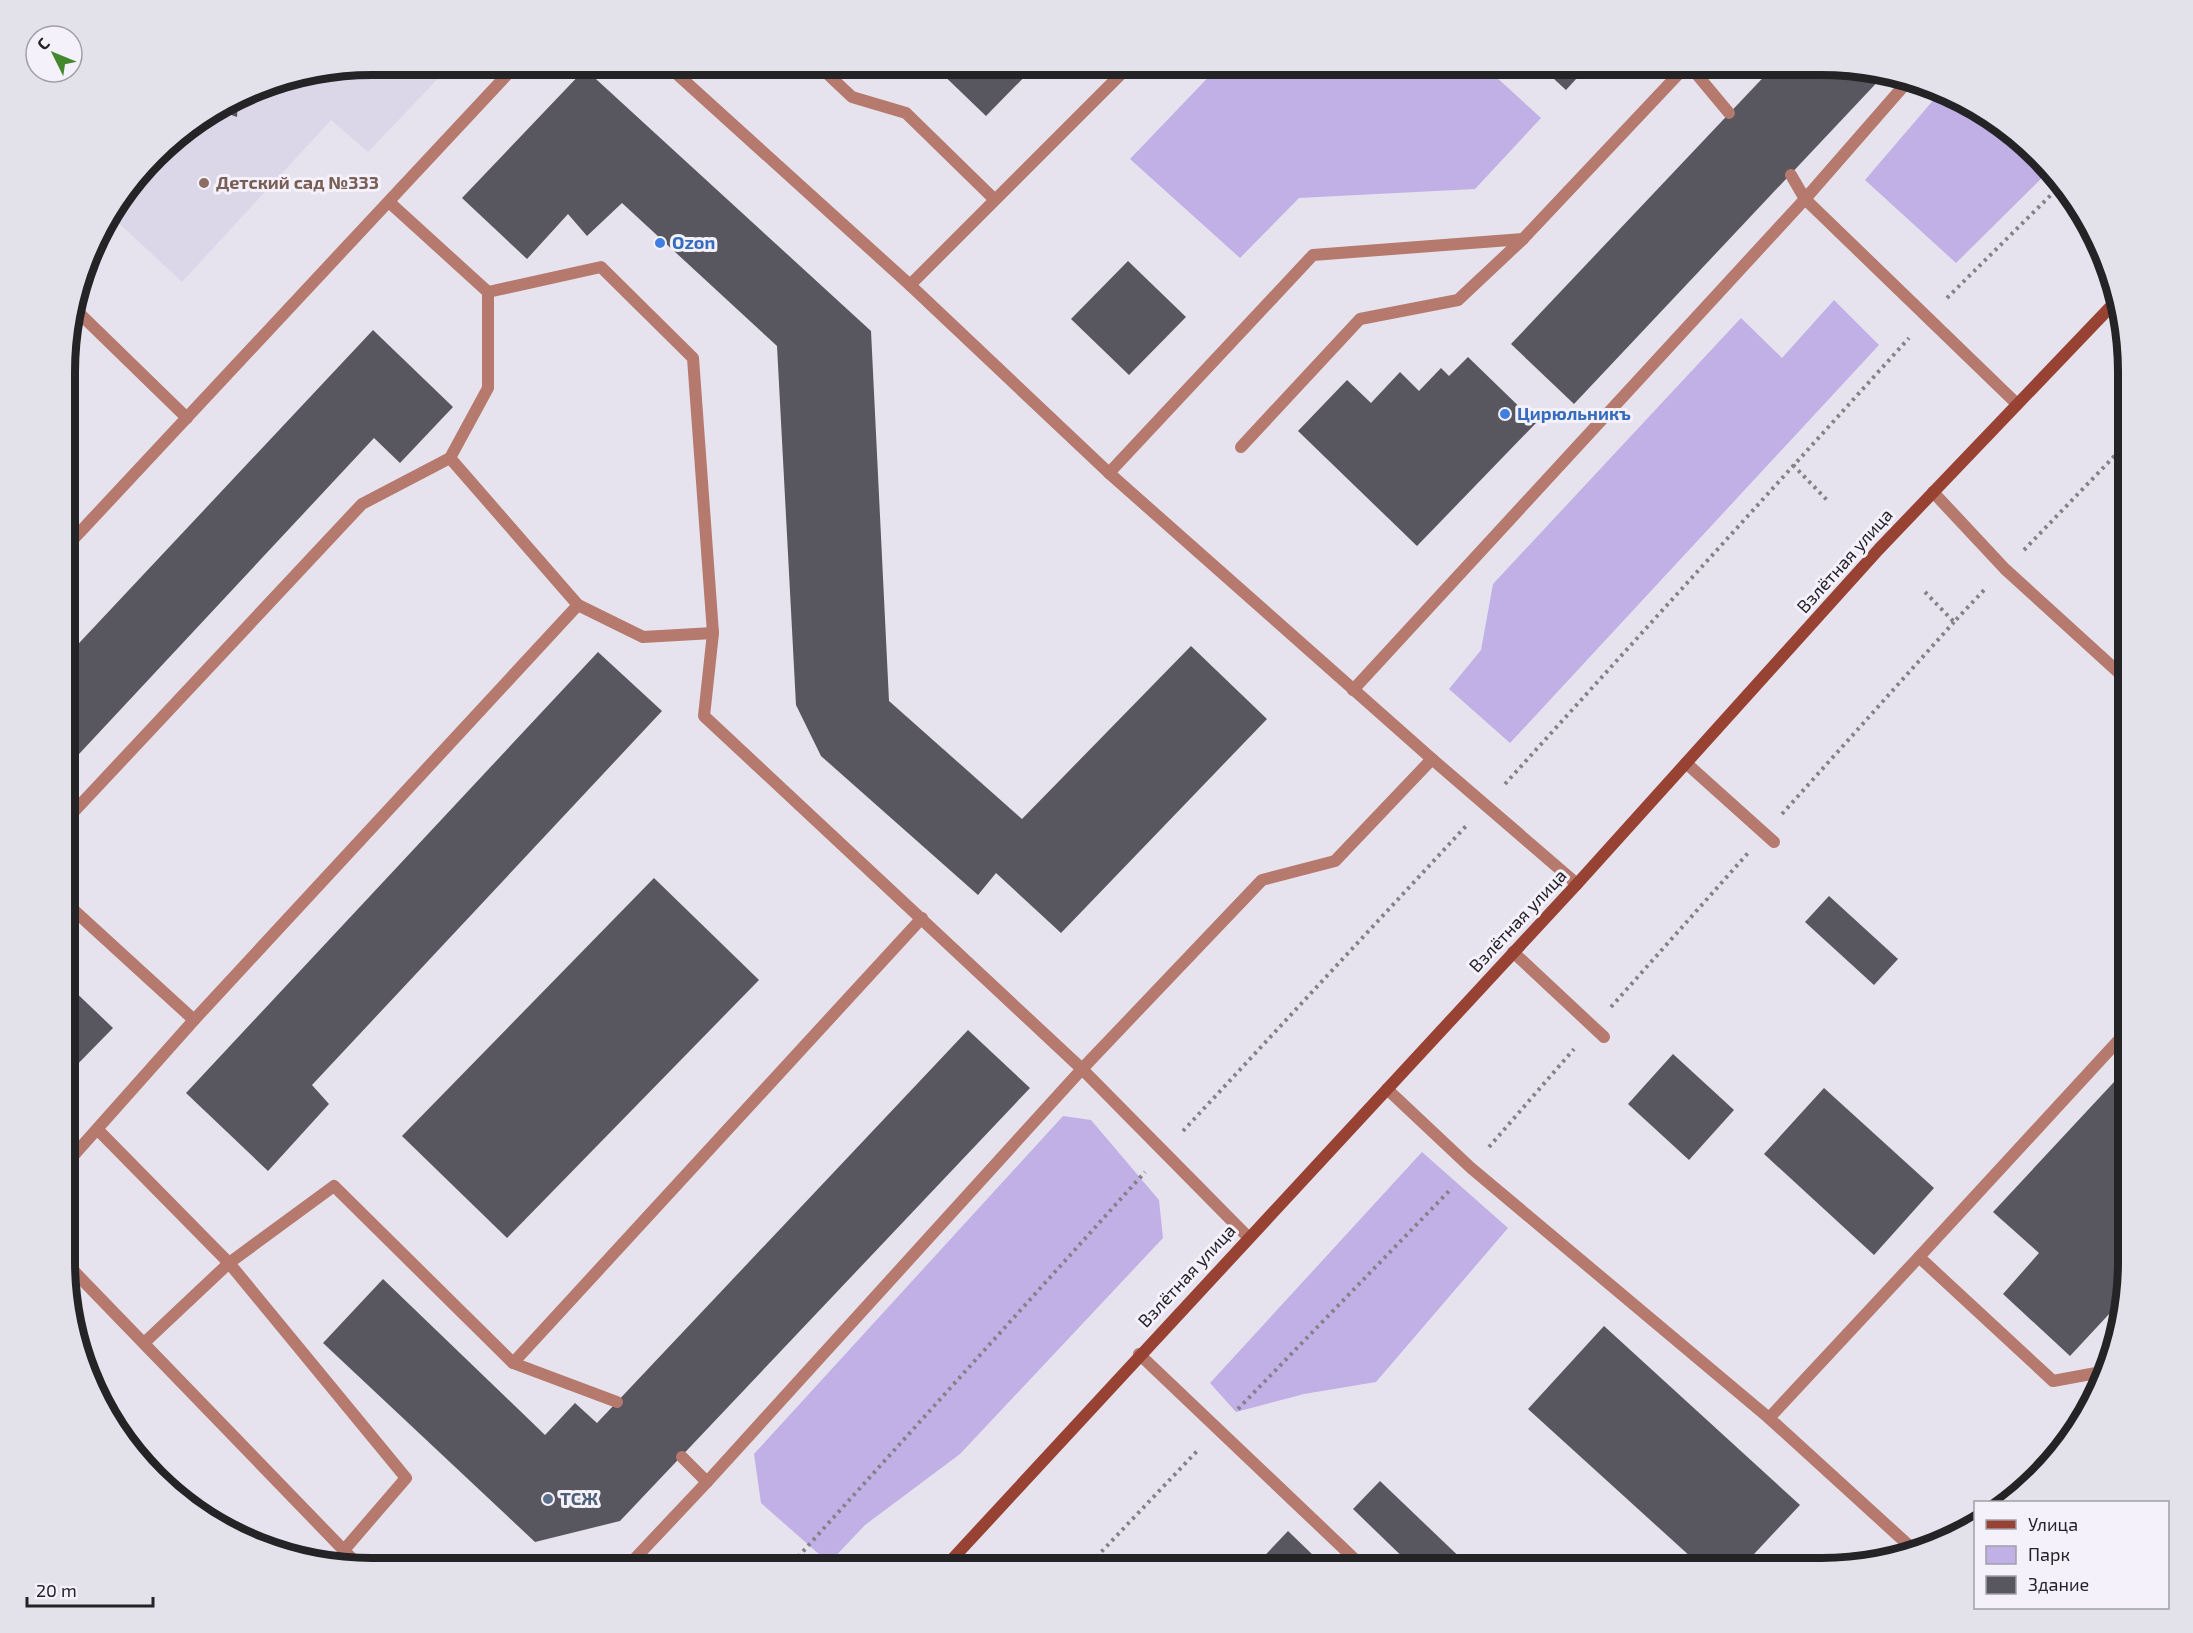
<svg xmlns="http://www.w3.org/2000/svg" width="2193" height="1633" font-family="'Exo 2',sans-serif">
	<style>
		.built { fill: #dcd7e8 }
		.green { fill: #c1b0e5 }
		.building { fill: #58565e }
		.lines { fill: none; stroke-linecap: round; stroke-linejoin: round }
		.path { stroke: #848289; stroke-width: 4; stroke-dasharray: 3 4.5; stroke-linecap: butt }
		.lane { stroke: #b6796d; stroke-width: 12 }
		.street { stroke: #b6796d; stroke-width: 12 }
		.secondary { stroke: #984233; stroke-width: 12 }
		.education-dot { fill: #8d6e63; stroke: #f4f1fb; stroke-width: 2 }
		.shop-dot { fill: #3f7fe0; stroke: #f4f1fb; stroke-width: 2 }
		.service-dot { fill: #5c6f8a; stroke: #f4f1fb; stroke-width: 2 }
		.labels { text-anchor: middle; stroke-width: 6; stroke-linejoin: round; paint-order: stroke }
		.education-label { font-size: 18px; font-weight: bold; fill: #785e54; stroke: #f4f1fb; text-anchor: start }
		.shop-label { font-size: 18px; font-weight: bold; fill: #366cbe; stroke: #f4f1fb; text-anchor: start }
		.street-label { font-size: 18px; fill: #242326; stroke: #f4f1fb }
		.service-label { font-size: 18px; font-weight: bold; fill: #4e5e75; stroke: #f4f1fb; text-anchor: start }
		.rim { fill: none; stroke: #242326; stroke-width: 8 }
	</style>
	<rect width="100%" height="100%" fill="#e6e3ee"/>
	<polygon class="built" points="372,65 451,65 368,152 331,120 182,282 109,214 169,140 273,81"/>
	<g class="green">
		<polygon points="1220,65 1483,65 1541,118 1475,189 1299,198 1240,258 1130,159"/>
		<polygon points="1942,90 2024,140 2048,172 1956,263 1865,180"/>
		<polygon points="1834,300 1879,345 1510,743 1449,689 1481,650 1493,584 1741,318 1782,358"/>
		<polygon points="1063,1116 1091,1120 1159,1200 1163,1238 960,1454 865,1525 829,1563 761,1503 754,1454"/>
		<polygon points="1422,1152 1508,1228 1376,1382 1304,1394 1236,1412 1210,1383"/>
	</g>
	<g class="building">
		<polygon points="933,65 1036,65 986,116"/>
		<polygon points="1543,65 1589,65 1566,90 1541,67"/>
		<polygon points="1775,65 1841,65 1884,75 1574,404 1511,344"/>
		<polygon points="585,69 871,331 889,701 1022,819 1191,646 1267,719 1061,933 996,873 978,895 821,756 796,705 777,346 622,203 587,236 568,214 527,259 462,198"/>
		<polygon points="238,101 237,117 220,111 222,110"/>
		<polygon points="1128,261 1186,317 1129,375 1071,319"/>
		<polygon points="373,330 453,407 400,463 374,438 66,768 66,657"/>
		<polygon points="1468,357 1536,423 1417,546 1298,431 1347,380 1371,403 1400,372 1419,391 1441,368 1449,376"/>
		<polygon points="598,652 662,711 312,1085 329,1104 268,1171 186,1093"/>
		<polygon points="654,878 759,980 507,1238 402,1136"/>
		<polygon points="1829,896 1898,959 1874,985 1805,922"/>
		<polygon points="66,983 113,1028 66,1076"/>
		<polygon points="968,1030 1030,1088 620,1521 535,1542 323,1343 383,1279 545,1435 575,1403 597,1423"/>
		<polygon points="1673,1054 1734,1110 1689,1160 1628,1104"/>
		<polygon points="2128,1067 2128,1282 2124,1298 2070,1356 2003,1294 2039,1253 1993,1212"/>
		<polygon points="1824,1088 1934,1188 1874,1255 1764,1154"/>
		<polygon points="1604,1326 1800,1505 1741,1568 1703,1568 1528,1409"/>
		<polygon points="1380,1481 1471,1568 1414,1568 1353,1509"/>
		<polygon points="1288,1531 1316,1558 1306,1568 1253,1568"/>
	</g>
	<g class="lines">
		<g class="path">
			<polyline points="1947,298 2059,187"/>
			<polyline points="1793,465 1827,500"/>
			<polyline points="2024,550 2128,442"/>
			<polyline points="1925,592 1954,622 1985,589"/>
			<polyline points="1505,784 1909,338"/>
			<polyline points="1782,814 1954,622"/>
			<polyline points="1611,1007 1748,853"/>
			<polyline points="1183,1131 1467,825"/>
			<polyline points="1489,1147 1574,1049"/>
			<polyline points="1238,1409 1452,1188"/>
			<polyline points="788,1568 1145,1172"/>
			<polyline points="1086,1568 1199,1449"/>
		</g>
		<g class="lane">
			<polyline points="667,65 910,285 1109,473 1432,759 1577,884"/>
			<polyline points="818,65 852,97 906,113 994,199"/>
			<polyline points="1689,65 1729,113"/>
			<polyline points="1791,175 1805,199 2017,404"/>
			<polyline points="389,202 488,292 601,267 693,358 713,633 704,716 1082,1069 1248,1237"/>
			<polyline points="910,285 1130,65"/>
			<polyline points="488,292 488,388 450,458 578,605 643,637 713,633"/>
			<polyline points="75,309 187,418"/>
			<polyline points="1241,447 1360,319 1458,300 1523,239"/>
			<polyline points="1109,473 1313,255 1523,239 1687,65"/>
			<polyline points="1933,492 2005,569 2128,681"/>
			<polyline points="67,546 516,65"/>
			<polyline points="1353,690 1805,199 1908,81"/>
			<polyline points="1686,763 1774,842"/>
			<polyline points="66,820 362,504 450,458"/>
			<polyline points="66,903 194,1020"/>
			<polyline points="1513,952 1604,1037"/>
			<polyline points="1387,1089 1471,1168 1769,1418 1915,1551"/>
			<polyline points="98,1130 229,1263 406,1478 344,1550"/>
			<polyline points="65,1165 194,1020 578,605"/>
			<polyline points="144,1343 229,1263 334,1186 513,1363 922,918"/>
			<polyline points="1139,1354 1364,1568"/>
			<polyline points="513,1363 617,1402"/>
			<polyline points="2107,1371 2053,1381 1919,1257 2128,1030"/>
			<polyline points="1769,1418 1919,1257"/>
			<polyline points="682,1457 707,1482"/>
			<polyline points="626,1568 707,1482 1082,1069 1262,880 1335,861 1432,759"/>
		</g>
		<polyline class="street" points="65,1262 361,1568"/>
		<polyline class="secondary" points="944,1568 1577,884 1879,549 2119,298"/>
	</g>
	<circle class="education-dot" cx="204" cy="183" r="6"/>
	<g class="shop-dot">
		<circle cx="660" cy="243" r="6"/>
		<circle cx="1505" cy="414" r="6"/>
	</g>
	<circle class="service-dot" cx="548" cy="1499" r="6"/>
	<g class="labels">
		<g class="education-label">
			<text x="216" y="189">Детский сад №333</text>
		</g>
		<g class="shop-label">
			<text x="672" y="249">Ozon</text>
			<text x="1517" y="420">Цирюльникъ</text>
		</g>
		<g class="street-label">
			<text transform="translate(1845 561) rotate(-48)" y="6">Взлётная улица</text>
			<text transform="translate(1518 921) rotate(-47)" y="6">Взлётная улица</text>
			<text transform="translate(1187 1276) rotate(-47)" y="6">Взлётная улица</text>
		</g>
		<g class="service-label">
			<text x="560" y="1505">ТСЖ</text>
		</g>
	</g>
	<path d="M0 0H2193V1633H0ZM372 75H1821A297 297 0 0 1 2118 372V1261A297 297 0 0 1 1821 1558H372A297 297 0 0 1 75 1261V372A297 297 0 0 1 372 75Z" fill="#e3e1ea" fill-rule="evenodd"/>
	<path class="rim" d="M372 75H1821A297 297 0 0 1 2118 372V1261A297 297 0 0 1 1821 1558H372A297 297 0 0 1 75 1261V372A297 297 0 0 1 372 75Z"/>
	<rect x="1974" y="1501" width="195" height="108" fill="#f4f1fb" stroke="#a19fa6" stroke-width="1.5"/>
	<rect x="1986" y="1520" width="30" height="9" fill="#984233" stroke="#a19fa6" stroke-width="1.5"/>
	<text x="2028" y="1531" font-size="18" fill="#242326">Улица</text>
	<rect x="1986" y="1546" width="30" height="18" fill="#c1b0e5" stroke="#a19fa6" stroke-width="1.5"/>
	<text x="2028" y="1561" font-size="18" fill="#242326">Парк</text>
	<rect x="1986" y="1576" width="30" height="18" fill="#58565e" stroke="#a19fa6" stroke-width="1.5"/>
	<text x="2028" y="1591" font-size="18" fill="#242326">Здание</text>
	<g transform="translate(54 54) rotate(313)"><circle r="28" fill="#f4f1fb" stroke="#a19fa6" stroke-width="1.5"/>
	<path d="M0-4.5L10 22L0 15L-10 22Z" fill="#43882d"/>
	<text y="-9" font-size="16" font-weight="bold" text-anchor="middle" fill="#242326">С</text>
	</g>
	<path d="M27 1597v9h126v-9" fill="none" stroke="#242326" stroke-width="3"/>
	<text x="36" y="1597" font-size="18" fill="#242326" stroke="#f4f1fb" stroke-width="4.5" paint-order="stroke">20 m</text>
</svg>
